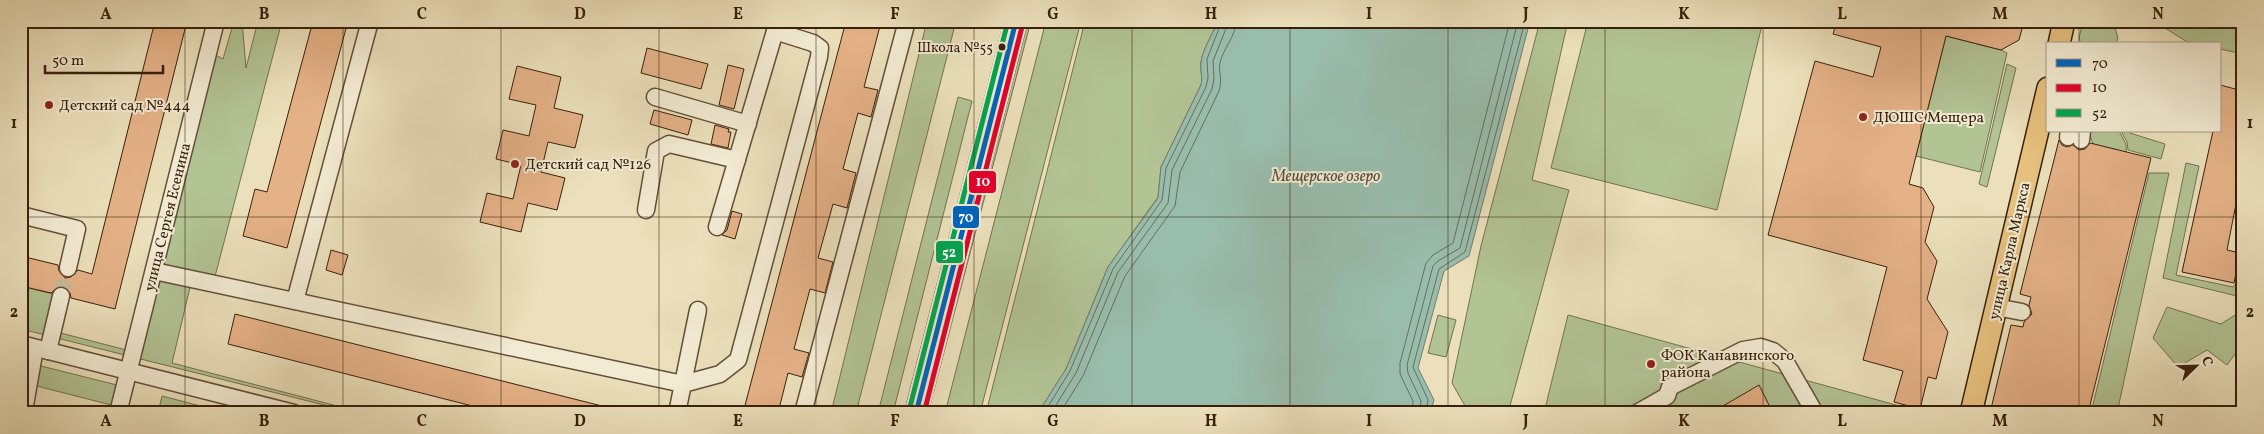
<svg xmlns="http://www.w3.org/2000/svg" width="2264" height="434" font-family="Vollkorn,serif">
	<style>
		.green { fill: #b2c394; stroke: #747250 }
		.water { fill: #99bdad; stroke: #727e6d }
		.lines { fill: none; stroke-linecap: round; stroke-linejoin: round }
		.shore { stroke: #686e5c; stroke-width: 1 }
		.building { fill: #e5b187; stroke: #37200c }
		.minor-tunnel { stroke: #c7ba98; stroke-width: 16; stroke-dasharray: 16 8; stroke-linecap: butt }
		.minor-casing { stroke: #645038; stroke-width: 19 }
		.major-casing { stroke: #37200c; stroke-width: 24 }
		.minor { stroke: #f2ebd3; stroke-width: 16 }
		.major { stroke: #e6c07e; stroke-width: 21 }
		.bus-1-casing { stroke: #f2ebd3; stroke-width: 9 }
		.bus-2-casing { stroke: #f2ebd3; stroke-width: 9 }
		.bus-3-casing { stroke: #f2ebd3; stroke-width: 9 }
		.bus-1 { stroke: #0065bd; stroke-width: 5 }
		.bus-2 { stroke: #e4002b; stroke-width: 5 }
		.bus-3 { stroke: #00a651; stroke-width: 5 }
		.grid { fill: none; stroke: #37200c; stroke-width: 1; stroke-opacity: 0.55 }
		.bus-dot { fill: #37200c; stroke: #f2ebd3; stroke-width: 2 }
		.poi-dot { fill: #8f2418; stroke: #f2ebd3; stroke-width: 2 }
		.labels { text-anchor: middle; stroke-width: 4; stroke-linejoin: round; paint-order: stroke }
		.bus-label { font-size: 14px; fill: #37200c; stroke: #f2ebd3; text-anchor: end }
		.poi-label { font-size: 15px; fill: #37200c; stroke: #f2ebd3; text-anchor: start }
		.street-label { font-size: 15px; fill: #37200c; stroke: #f2ebd3 }
		.water-label { font-size: 16px; font-style: italic; fill: #544f3c; stroke: #f2ebd3 }
		.line-badge { stroke: #f2ebd3; stroke-width: 2 }
		.badge-label { font-size: 14px; text-anchor: middle; font-weight: bold; fill: #fff }
		.neatline { fill: none; stroke: #37200c; stroke-width: 2 }
		.grid-label { font-size: 16px; text-anchor: middle; font-weight: bold; fill: #37200c }
	</style>
	<rect width="100%" height="100%" fill="#ebe0bb"/>
	<filter id="stains"><feTurbulence type="fractalNoise" baseFrequency=".004" numOctaves="4"/><feColorMatrix values="0 0 0 0 .2 0 0 0 0 .09 0 0 0 0 .02 0 0 0 .5 -.17"/></filter>
	<radialGradient id="worn" r=".72"><stop offset=".6" stop-color="#630" stop-opacity="0"/><stop offset="1" stop-color="#630" stop-opacity=".3"/></radialGradient>
	<g class="green">
		<polygon points="234,21 242,21 246,68 258,21 282,21 213,284 192,279 172,363 364,413 356,413 21,329 21,286 61,296 53,331 134,352 214,54 223,59"/>
		<polygon points="927,21 956,21 856,413 831,413"/>
		<polygon points="1026,21 1031,21 928,413 924,413"/>
		<polygon points="1046,21 1081,21 980,413 945,413"/>
		<path d="M 1085,21 L 1218,21 C 1213,34 1203,48 1201,62 C 1200,70 1203,77 1201,85 L 1161,167 L 1158,197 L 1108,267 L 1066,369 L 1038,413 L 986,413 Z"/>
		<polygon points="1540,21 1568,21 1532,180 1569,190 1508,413 1469,413 1452,383 1481,246"/>
		<polygon points="1588,21 1763,21 1717,210 1551,168"/>
		<polygon points="2083,21 2113,21 2118,38 2116,44 2081,44 2079,38"/>
		<polygon points="2154,21 2243,23 2243,54 2220,49 2220,44 2187,42"/>
		<polygon points="1946,36 2001,50 2007,53 1980,172 1916,156"/>
		<polygon points="2007,64 2016,68 1987,187 1979,184"/>
		<polygon points="958,97 972,101 893,413 878,413"/>
		<polygon points="2091,131 2119,131 2126,144 2127,169 2100,162 2089,133"/>
		<polygon points="2121,131 2130,131 2130,133 2165,144 2161,159 2128,150 2127,142"/>
		<polygon points="2186,163 2199,166 2176,275 2233,287 2239,280 2243,279 2241,297 2163,278"/>
		<polygon points="2149,173 2169,173 2117,413 2091,413"/>
		<polygon points="2167,307 2221,324 2243,310 2243,343 2227,365 2207,350 2178,367 2153,338"/>
		<polygon points="1438,315 1456,320 1446,357 1428,353"/>
		<polygon points="1568,315 1925,413 1544,413"/>
		<polygon points="21,361 125,387 119,407 21,382"/>
		<polygon points="162,396 227,413 158,413"/>
	</g>
	<path class="water" d="M 1218,21 L 1530,21 L 1469,256 L 1444,271 L 1418,368 L 1434,400 L 1430,413 L 1038,413 L 1066,369 L 1108,267 L 1158,198 L 1161,167 L 1201,85 C 1203,77 1200,70 1201,62 C 1203,48 1213,34 1218,21 Z"/>
	<g class="lines">
		<g class="shore">
			<polyline points="1044,413 1070,371 1113,269 1162,200 1166,168 1206,87 1208,78 1207,59 1222,21"/>
			<polyline points="1051,413 1076,373 1118,272 1168,203 1172,170 1212,89 1214,79 1213,61 1229,21"/>
			<path d="M 1060,413 L 1083,376 L 1125,276 L 1175,206 L 1180,172 L 1219,91 C 1223,78 1218,72 1220,63 C 1223,48 1236,37 1236,21"/>
			<polyline points="1412,413 1413,401 1400,374 1400,363 1426,263 1433,255 1453,243 1510,21"/>
			<polyline points="1419,413 1421,401 1408,373 1407,365 1433,266 1438,261 1460,248 1518,21"/>
			<polyline points="1426,413 1428,400 1413,367 1439,269 1465,252 1525,21"/>
		</g>
	</g>
	<g class="building">
		<polygon points="155,21 187,21 115,309 71,298 70,293 64,286 58,287 51,293 21,286 21,256 58,265 59,271 65,278 71,277 78,270 92,274"/>
		<polygon points="313,21 348,21 287,248 243,236 255,189 267,192"/>
		<polygon points="846,21 861,21 880,26 864,87 878,90 871,117 858,113 843,169 856,173 847,208 833,204 818,258 833,262 825,293 810,289 794,349 809,353 802,377 788,373 778,413 743,413"/>
		<polygon points="1837,21 2024,21 2019,40 2001,50 1946,36 1909,184 1923,188 1934,207 1925,242 1937,261 1927,299 1948,332 1936,379 1928,377 1920,409 1894,402 1903,371 1863,360 1887,267 1768,235 1815,61 1873,77 1881,47 1833,34"/>
		<polygon points="647,48 708,64 701,89 641,73"/>
		<polygon points="728,65 744,69 734,109 719,105"/>
		<polygon points="517,66 561,77 554,108 583,115 575,148 548,142 541,172 565,178 557,210 528,203 521,232 480,222 487,193 513,199 521,165 496,159 503,130 529,136 536,105 509,99"/>
		<polygon points="2220,85 2243,91 2243,168 2227,250 2240,253 2234,283 2182,272 2213,131 2220,131"/>
		<polygon points="654,110 692,120 688,135 650,124"/>
		<polygon points="715,125 729,129 728,132 731,132 728,148 711,144"/>
		<polygon points="2059,140 2062,145 2067,147 2073,145 2079,150 2085,149 2090,143 2151,158 2088,413 1990,413 2011,325 2023,327 2024,322 2032,314 2029,305 2031,297 2020,294"/>
		<polygon points="732,211 742,214 735,239 722,235 727,230"/>
		<polygon points="331,250 348,255 342,275 326,270"/>
		<polygon points="235,314 610,408 609,413 500,413 228,344"/>
		<polygon points="1759,385 1773,413 1711,413"/>
	</g>
	<g class="lines">
		<polyline class="minor-tunnel" points="61,296 68,268"/>
		<defs>
			<g id="minor">
				<polyline points="655,97 748,124"/>
				<polyline points="2068,137 2069,131"/>
				<polyline points="2081,140 2082,131"/>
				<polyline points="646,210 656,151 669,144 737,160"/>
				<polyline points="21,215 77,229 68,268"/>
				<polyline points="717,227 775,31"/>
				<polyline points="154,271 683,384 720,374 738,360 819,57 820,48 813,43 775,31 777,21"/>
				<polyline points="295,301 370,21"/>
				<polyline points="1996,307 2022,312"/>
				<polyline points="21,344 294,413"/>
				<polyline points="48,351 61,296"/>
				<polyline points="25,405 35,348"/>
				<polyline points="118,413 216,21"/>
				<polyline points="677,413 698,310"/>
				<polyline points="803,413 907,21"/>
				<polyline points="1637,413 1667,396 1670,387 1743,350 1761,347 1773,351 1785,361 1815,413"/>
			</g>
			<g id="major">
				<polyline points="2059,44 2064,21"/>
				<polyline points="916,413 1016,21"/>
				<polyline points="1971,413 2048,88"/>
			</g>
		</defs>
		<use href="#minor" class="minor-casing"/>
		<use href="#major" class="major-casing"/>
		<use href="#minor" class="minor"/>
		<use href="#major" class="major"/>
		<defs>
			<polyline id="bus-1" points="916,413 1016,21"/>
			<polyline id="bus-2" points="924,413 1023,23"/>
			<polyline id="bus-3" points="909,411 1008,21"/>
		</defs>
		<use href="#bus-1" class="bus-1-casing"/>
		<use href="#bus-2" class="bus-2-casing"/>
		<use href="#bus-3" class="bus-3-casing"/>
		<use href="#bus-1" class="bus-1"/>
		<use href="#bus-2" class="bus-2"/>
		<use href="#bus-3" class="bus-3"/>
	</g>
	<path class="grid" d="M 185,21 L 185,413M 343,21 L 343,413M 501,21 L 501,413M 659,21 L 659,413M 816,21 L 816,413M 974,21 L 974,413M 1132,21 L 1132,413M 1290,21 L 1290,413M 1448,21 L 1448,413M 1605,21 L 1605,413M 1763,21 L 1763,413M 1921,21 L 1921,413M 2079,21 L 2079,44M 2079,131 L 2079,413M 21,217 L 2243,217"/>
	<circle class="bus-dot" cx="1002" cy="47" r="4.5"/>
	<g class="poi-dot">
		<circle cx="49" cy="105" r="5"/>
		<circle cx="1863" cy="117" r="5"/>
		<circle cx="515" cy="164" r="5"/>
		<circle cx="1651" cy="364" r="5"/>
	</g>
	<g class="labels">
		<g class="bus-label">
			<text x="993" y="52">Школа №55</text>
		</g>
		<g class="poi-label">
			<text x="59" y="110">Детский сад №444</text>
			<text x="1873" y="122">ДЮШС Мещера</text>
			<text x="525" y="169">Детский сад №126</text>
			<text x="1661" y="360">ФОК Канавинского<tspan x="1661" dy="17">района</tspan></text>
		</g>
		<g class="street-label">
			<text transform="translate(167 217) rotate(-76)" y="5">улица Сергея Есенина</text>
			<text transform="translate(2009 251) rotate(-77)" y="5">улица Карла Маркса</text>
		</g>
		<g class="water-label">
			<text x="1326" y="181">Мещерское озеро</text>
		</g>
	</g>
	<g class="line-badge">
		<rect x="968" y="170" width="29" height="24" rx="5" fill="#e4002b"/>
		<rect x="952" y="205" width="28" height="24" rx="5" fill="#0065bd"/>
		<rect x="935" y="240" width="29" height="24" rx="5" fill="#00a651"/>
	</g>
	<g class="badge-label">
		<text x="983" y="186">10</text>
		<text x="966" y="222">70</text>
		<text x="949" y="257">52</text>
	</g>
	<rect width="2264" height="434" fill="none" stroke="#ebe0bb" stroke-width="55"/>
	<rect x="2046" y="42" width="175" height="90" fill="#f2ebd3" stroke="#a79a83"/>
	<rect x="2056" y="59" width="25" height="8" fill="#0065bd" stroke="#a79a83"/>
	<text x="2092" y="68" font-size="15" fill="#37200c">70</text>
	<rect x="2056" y="84" width="25" height="8" fill="#e4002b" stroke="#a79a83"/>
	<text x="2092" y="92" font-size="15" fill="#37200c">10</text>
	<rect x="2056" y="109" width="25" height="8" fill="#00a651" stroke="#a79a83"/>
	<text x="2092" y="118" font-size="15" fill="#37200c">52</text>
	<g transform="translate(2196 366) rotate(67)" stroke="#f2ebd3" stroke-width="4" paint-order="stroke">
	<path d="M0-4L9 19L0 12L-9 19Z" fill="#37200c"/>
	<text y="-8" font-size="14" font-weight="bold" text-anchor="middle" fill="#37200c">С</text>
	</g>
	<path d="M45 65v8h118v-8" fill="none" stroke="#37200c" stroke-width="2.5"/>
	<text x="52" y="65" font-size="15" fill="#37200c" stroke="#f2ebd3" stroke-width="4" paint-order="stroke">50 m</text>
	<rect x="28" y="28" width="2208" height="378" class="neatline"/>
	<g class="grid-label">
		<text x="106" y="19">A</text>
		<text x="264" y="19">B</text>
		<text x="422" y="19">C</text>
		<text x="580" y="19">D</text>
		<text x="738" y="19">E</text>
		<text x="895" y="19">F</text>
		<text x="1053" y="19">G</text>
		<text x="1211" y="19">H</text>
		<text x="1369" y="19">I</text>
		<text x="1526" y="19">J</text>
		<text x="1684" y="19">K</text>
		<text x="1842" y="19">L</text>
		<text x="2000" y="19">M</text>
		<text x="2158" y="19">N</text>
		<text x="14" y="128">1</text>
		<text x="2250" y="128">1</text>
		<text x="14" y="317">2</text>
		<text x="2250" y="317">2</text>
		<text x="106" y="426">A</text>
		<text x="264" y="426">B</text>
		<text x="422" y="426">C</text>
		<text x="580" y="426">D</text>
		<text x="738" y="426">E</text>
		<text x="895" y="426">F</text>
		<text x="1053" y="426">G</text>
		<text x="1211" y="426">H</text>
		<text x="1369" y="426">I</text>
		<text x="1526" y="426">J</text>
		<text x="1684" y="426">K</text>
		<text x="1842" y="426">L</text>
		<text x="2000" y="426">M</text>
		<text x="2158" y="426">N</text>
	</g>
	<rect width="100%" height="100%" filter="url(#stains)"/>
	<rect width="100%" height="100%" fill="url(#worn)"/>
</svg>
